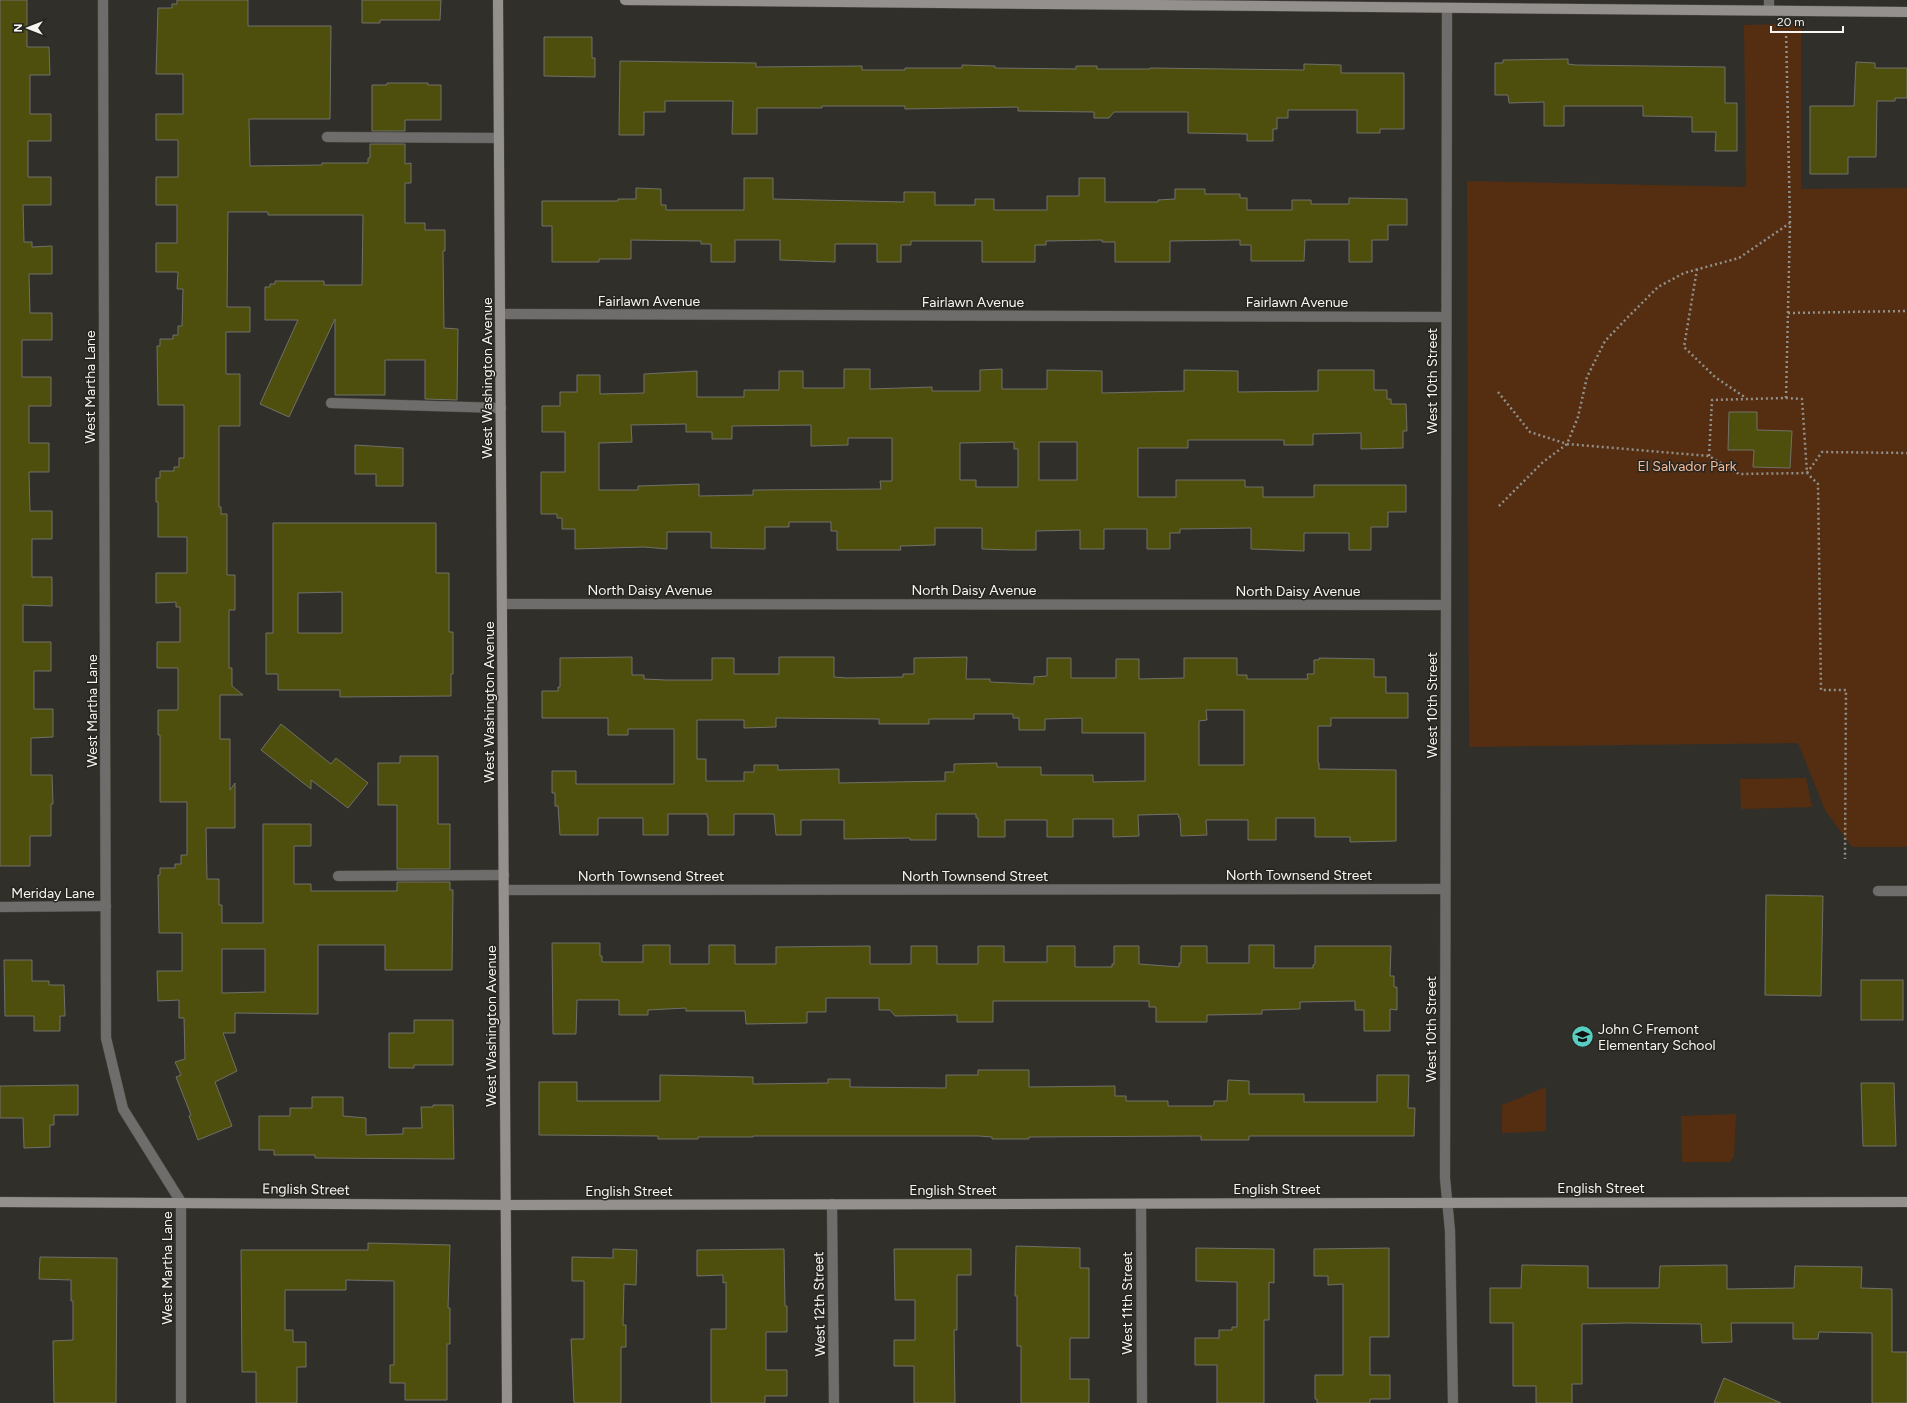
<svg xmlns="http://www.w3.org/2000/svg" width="1907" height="1403" font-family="Figtree,sans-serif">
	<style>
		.green { fill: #552e12 }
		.building { fill: #4e4f0c; stroke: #70706a; fill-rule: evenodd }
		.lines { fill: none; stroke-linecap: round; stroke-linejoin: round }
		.lane-casing { stroke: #4c4b45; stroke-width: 11 }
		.street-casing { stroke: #4c4b45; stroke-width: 11 }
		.secondary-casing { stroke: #4c4b45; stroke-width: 11 }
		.path { stroke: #91908b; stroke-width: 2.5; stroke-dasharray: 2 3; stroke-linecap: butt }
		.lane { stroke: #6f6d6b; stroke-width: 10 }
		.street { stroke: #6f6d6b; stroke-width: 10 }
		.secondary { stroke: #94908d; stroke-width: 10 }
		.labels { text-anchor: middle; stroke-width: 3; stroke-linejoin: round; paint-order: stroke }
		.street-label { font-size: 14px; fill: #f6f5f1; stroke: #272520 }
		.park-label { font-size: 14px; fill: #f2ba96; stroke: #272520 }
		.poi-label { font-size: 14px; fill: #f6f5f1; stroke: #272520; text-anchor: start }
	</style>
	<rect width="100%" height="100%" fill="#302f29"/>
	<g class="green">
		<polygon points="1801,24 1801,189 1907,188 1907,847 1852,847 1825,810 1798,743 1469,747 1467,181 1746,187 1744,25"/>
		<polygon points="1806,778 1812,807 1741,809 1740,779"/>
		<polygon points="1546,1087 1546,1131 1502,1133 1502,1105"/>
		<polygon points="1736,1114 1734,1157 1729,1162 1682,1162 1681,1116"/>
	</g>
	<g class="building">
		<polygon points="0,0 27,0 27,47 49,47 50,75 30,75 30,114 51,114 51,141 28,141 28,177 51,177 51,205 23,205 24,242 32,242 32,247 52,246 52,274 29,274 30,313 52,313 52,340 22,340 22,377 51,377 51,406 29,406 29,443 49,443 49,472 29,472 30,511 52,511 52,539 32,539 32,577 52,577 52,606 23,605 23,642 51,642 51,671 34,671 34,709 53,709 53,737 31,738 31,775 52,775 53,804 51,804 51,836 30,836 30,866 0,866"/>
		<path d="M 177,0 L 248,0 L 248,26 L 331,26 L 330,119 L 249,119 L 250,166 L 322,165 L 322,163 L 368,163 L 368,158 L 370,158 L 370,144 L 405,144 L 405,164 L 411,163 L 411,183 L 405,183 L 405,223 L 425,223 L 425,230 L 445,230 L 445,251 L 443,251 L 444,328 L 458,329 L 457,400 L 425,399 L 425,360 L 385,360 L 385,395 L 335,395 L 335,319 L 289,417 L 260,404 L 298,320 L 265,320 L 265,287 L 270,287 L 270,284 L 275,284 L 275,281 L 324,281 L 324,285 L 362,285 L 363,215 L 268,215 L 268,212 L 228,212 L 227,307 L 250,307 L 250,332 L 226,332 L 226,374 L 240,374 L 240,426 L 219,426 L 219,507 L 221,507 L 221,514 L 227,514 L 227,575 L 235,575 L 235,610 L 229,610 L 229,668 L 232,668 L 232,686 L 243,695 L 220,695 L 220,739 L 230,739 L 230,790 L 235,783 L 235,828 L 206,828 L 207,879 L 219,879 L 219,905 L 222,905 L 222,923 L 263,923 L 263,824 L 311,824 L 311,846 L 294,846 L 294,884 L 311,884 L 311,891 L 397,891 L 397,882 L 450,882 L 450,890 L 453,890 L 452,970 L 385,970 L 385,945 L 318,945 L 318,1014 L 235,1013 L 235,1033 L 223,1033 L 237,1071 L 215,1082 L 232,1126 L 198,1140 L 189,1116 L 191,1115 L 176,1077 L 181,1075 L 175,1062 L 185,1059 L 184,1018 L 179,1018 L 179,1000 L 158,1001 L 157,971 L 182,971 L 182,933 L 159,933 L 158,875 L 160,875 L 160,868 L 175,868 L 175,864 L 181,864 L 181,855 L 187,855 L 187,802 L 160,802 L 160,735 L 158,735 L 158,710 L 178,710 L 178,668 L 157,668 L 157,642 L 180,642 L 180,607 L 176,607 L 176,602 L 156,603 L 156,573 L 187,573 L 187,537 L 158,537 L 158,502 L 156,502 L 156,478 L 160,478 L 160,471 L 174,471 L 174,467 L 179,467 L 179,458 L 184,458 L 184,405 L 158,405 L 157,346 L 160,346 L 160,339 L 173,339 L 173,335 L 178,335 L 178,326 L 182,326 L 183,289 L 177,289 L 178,272 L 156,272 L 156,243 L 177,243 L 177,205 L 156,205 L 156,177 L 178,177 L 178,140 L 156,140 L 156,114 L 183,114 L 183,74 L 156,74 L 158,8 L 172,8 L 172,4 L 177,4 ZM 222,949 L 265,949 L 265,992 L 222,993 Z"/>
		<polygon points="362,0 441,0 440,20 380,20 380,23 362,23"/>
		<polygon points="544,37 592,37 592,58 595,58 595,77 544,76"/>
		<polygon points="1568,59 1568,64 1576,65 1725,67 1725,103 1737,103 1737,151 1715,151 1716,132 1692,132 1692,117 1643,116 1643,106 1564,106 1564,126 1544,126 1544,102 1509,103 1508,95 1495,95 1495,63 1503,63 1503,60"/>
		<polygon points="620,61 756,63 756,67 862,66 862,70 905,70 905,68 962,68 962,65 995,66 995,68 1076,69 1076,66 1097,66 1097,69 1150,69 1150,68 1304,70 1304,64 1341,65 1341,73 1404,73 1404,129 1380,129 1380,133 1357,133 1357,110 1288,110 1288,118 1277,118 1277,129 1273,129 1273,141 1247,141 1247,134 1188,133 1188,112 1114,112 1109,118 1094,118 1094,112 1018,111 1018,107 905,109 905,106 822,106 822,108 757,108 757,134 732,134 733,101 665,101 665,112 644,112 644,135 619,135"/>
		<polygon points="1856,62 1875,63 1875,68 1907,68 1907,98 1895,98 1895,101 1877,101 1876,157 1848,157 1848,174 1810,174 1810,106 1854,106"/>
		<polygon points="387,83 428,83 428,85 441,85 441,120 405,120 405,131 372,131 372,85 387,85"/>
		<polygon points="744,178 773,178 773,199 904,202 904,192 935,192 935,205 975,205 975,199 994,199 994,210 1047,210 1047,196 1079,196 1079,178 1105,178 1105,202 1158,202 1158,200 1175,199 1175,189 1205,189 1205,194 1240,194 1240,198 1247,198 1247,210 1292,210 1292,200 1311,200 1311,204 1349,204 1349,198 1407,199 1407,225 1388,225 1388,240 1372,240 1372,262 1349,262 1349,240 1305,240 1304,261 1251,261 1251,245 1240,245 1240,240 1170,241 1170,262 1115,262 1115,242 1102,242 1102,240 1046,241 1046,245 1035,245 1035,262 982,262 982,241 911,241 911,245 901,245 901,262 877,262 877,244 835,244 835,262 780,260 780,240 735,240 735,262 711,262 711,244 701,244 701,241 631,240 631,259 599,259 599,262 552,262 552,226 542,226 542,201 618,201 618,199 636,199 636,188 661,189 661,205 666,205 666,210 744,210"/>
		<path d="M 844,369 L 870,369 L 870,389 L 932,387 L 932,391 L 980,391 L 980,370 L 1002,369 L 1002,389 L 1047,389 L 1047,370 L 1102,371 L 1102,393 L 1184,391 L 1184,370 L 1238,371 L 1238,392 L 1318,391 L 1318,370 L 1374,370 L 1374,390 L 1387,390 L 1387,399 L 1391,399 L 1391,404 L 1406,404 L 1407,431 L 1403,431 L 1403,448 L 1361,449 L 1361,433 L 1313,434 L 1313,445 L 1284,445 L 1284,440 L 1188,440 L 1188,448 L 1138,448 L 1138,497 L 1176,497 L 1176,480 L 1245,480 L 1245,487 L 1263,487 L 1263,497 L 1314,497 L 1314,485 L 1406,485 L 1406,512 L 1388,512 L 1388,527 L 1371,527 L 1371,550 L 1349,550 L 1349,533 L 1304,533 L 1304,551 L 1251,549 L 1251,528 L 1180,529 L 1180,533 L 1170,533 L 1170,549 L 1147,549 L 1147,529 L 1104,529 L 1104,549 L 1080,549 L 1080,530 L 1036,531 L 1036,550 L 1012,550 L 982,549 L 982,528 L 935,528 L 935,545 L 900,546 L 901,550 L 837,550 L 837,531 L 831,531 L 831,522 L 789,522 L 789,527 L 765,527 L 765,549 L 711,548 L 711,532 L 667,532 L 667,549 L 644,547 L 575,549 L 575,529 L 562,529 L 562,518 L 557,518 L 557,514 L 541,514 L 541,472 L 565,472 L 565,432 L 542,432 L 542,406 L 560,406 L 560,392 L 577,392 L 577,375 L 600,375 L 600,394 L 644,393 L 644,374 L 697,371 L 697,397 L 744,397 L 744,390 L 779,390 L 779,371 L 803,371 L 803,388 L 844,388 ZM 686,424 L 686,432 L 712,432 L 712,439 L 732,439 L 732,426 L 811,425 L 811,446 L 848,445 L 848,438 L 892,438 L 892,481 L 880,481 L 881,489 L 753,490 L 753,495 L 699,496 L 699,484 L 638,486 L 638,490 L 599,490 L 599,443 L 632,442 L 631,425 ZM 1014,442 L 1014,449 L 1018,449 L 1018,487 L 976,487 L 976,480 L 960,480 L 960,443 ZM 1039,442 L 1077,442 L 1077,480 L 1039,480 Z"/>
		<polygon points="1729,412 1757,412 1757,430 1792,431 1790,468 1753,467 1754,450 1728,450"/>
		<polygon points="355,445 403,448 403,486 376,486 376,474 355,474"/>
		<path d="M 273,523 L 436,523 L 436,573 L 449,573 L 449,632 L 453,632 L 453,674 L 451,674 L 451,696 L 340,697 L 340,690 L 278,690 L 278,674 L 266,674 L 266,633 L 273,633 ZM 342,592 L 342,633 L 298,633 L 298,593 Z"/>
		<path d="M 632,657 L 632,675 L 644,675 L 644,679 L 666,680 L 712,680 L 712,658 L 734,658 L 734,674 L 779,674 L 779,657 L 834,657 L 834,677 L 847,678 L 903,677 L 903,674 L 914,674 L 914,658 L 967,657 L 966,679 L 990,679 L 990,682 L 1034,684 L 1034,677 L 1047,676 L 1047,658 L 1071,658 L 1071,678 L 1116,678 L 1116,659 L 1139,659 L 1139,679 L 1184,678 L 1184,658 L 1237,658 L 1237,675 L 1247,675 L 1247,679 L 1308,679 L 1307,674 L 1314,674 L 1314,660 L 1319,660 L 1319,658 L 1374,659 L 1374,677 L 1386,677 L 1386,693 L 1408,693 L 1408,718 L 1331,718 L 1331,726 L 1318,726 L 1318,763 L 1319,763 L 1319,769 L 1396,770 L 1396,841 L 1350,842 L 1350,837 L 1315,837 L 1315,818 L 1276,818 L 1276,840 L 1248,840 L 1248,820 L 1206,820 L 1207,835 L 1181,836 L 1180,818 L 1179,818 L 1178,814 L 1138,815 L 1139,836 L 1113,837 L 1113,819 L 1073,819 L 1073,837 L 1047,837 L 1047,820 L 1005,820 L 1005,837 L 978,837 L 978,818 L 976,818 L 976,814 L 936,814 L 936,840 L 910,840 L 910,838 L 844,839 L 844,820 L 801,820 L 801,835 L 776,835 L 774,814 L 734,814 L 734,835 L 708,835 L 708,817 L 707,817 L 707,814 L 668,814 L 668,835 L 643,835 L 643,818 L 598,818 L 598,835 L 560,835 L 558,806 L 555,806 L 555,793 L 552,793 L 552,771 L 576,771 L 576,784 L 674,784 L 674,729 L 628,729 L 628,735 L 608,735 L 608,718 L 542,718 L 542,691 L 558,691 L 558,687 L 560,687 L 560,658 ZM 1206,710 L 1244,710 L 1244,765 L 1199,765 L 1199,721 L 1207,720 ZM 974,714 L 1013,714 L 1013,718 L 1019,718 L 1019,730 L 1045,730 L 1045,719 L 1082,718 L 1082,733 L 1145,733 L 1145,781 L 1093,782 L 1093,775 L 1041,775 L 1041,767 L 997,767 L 997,763 L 954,764 L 954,772 L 945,772 L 945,781 L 839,783 L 839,769 L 778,770 L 778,765 L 754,765 L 754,772 L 744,772 L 744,781 L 706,781 L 706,759 L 697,759 L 697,720 L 744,720 L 744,728 L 776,727 L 776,718 L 879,719 L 879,724 L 929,724 L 929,719 L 974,719 Z"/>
		<polygon points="281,724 331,764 336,758 368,783 348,808 311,780 311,789 261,750"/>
		<polygon points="400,756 438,756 438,824 450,824 450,869 397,869 397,805 378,805 378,763 400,763"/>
		<polygon points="1766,895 1823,896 1821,996 1765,995"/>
		<polygon points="552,943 600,943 600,956 602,956 602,962 643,962 643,945 670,945 670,964 709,964 709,945 735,945 735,964 776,964 776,947 870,946 870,964 911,964 911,946 937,946 937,964 978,964 978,946 1004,946 1004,962 1047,962 1047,946 1075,946 1075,967 1112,967 1112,964 1114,964 1114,946 1139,946 1139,964 1179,967 1179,963 1181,963 1181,946 1207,946 1207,963 1249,963 1249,945 1274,945 1274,968 1313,968 1313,965 1315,964 1315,946 1391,946 1390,976 1394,976 1394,987 1397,987 1397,1010 1390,1009 1390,1031 1364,1031 1364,1010 1355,1010 1355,1001 1300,1002 1300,1009 1262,1010 1262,1014 1207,1015 1207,1022 1156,1022 1156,1007 1149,1007 1149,1001 993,1001 993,1022 957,1022 957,1015 895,1016 890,1010 879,1010 879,998 826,998 826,1012 807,1012 807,1023 746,1024 745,1011 686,1011 686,1008 648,1010 648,1015 619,1015 619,1000 577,1000 576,1034 553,1034"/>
		<polygon points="4,960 32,960 32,981 49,981 49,985 64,985 65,1016 60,1016 60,1031 34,1031 34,1016 5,1016"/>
		<rect x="1861" y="980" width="42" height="40"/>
		<polygon points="414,1020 453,1020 453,1065 414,1065 414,1068 389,1068 389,1033 414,1033"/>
		<polygon points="978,1070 1029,1070 1029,1087 1115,1086 1115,1096 1126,1096 1126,1101 1168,1101 1168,1106 1212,1106 1214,1105 1214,1101 1227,1101 1228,1080 1249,1081 1249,1094 1304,1094 1304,1102 1377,1102 1377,1075 1409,1075 1408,1108 1415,1108 1414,1136 1249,1136 1249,1140 1201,1140 1201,1136 1029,1137 1029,1139 992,1139 992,1137 979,1136 753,1136 753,1137 698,1137 698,1139 658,1139 658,1136 539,1135 539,1082 577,1082 577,1101 660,1101 660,1075 753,1077 753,1084 828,1083 828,1079 850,1079 850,1087 946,1088 946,1075 978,1075"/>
		<polygon points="1861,1083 1894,1083 1896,1146 1863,1146"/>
		<polygon points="78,1085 78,1115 54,1115 54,1125 50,1125 50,1147 24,1148 23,1118 0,1118 0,1086"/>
		<polygon points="312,1097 343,1097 343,1116 366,1118 366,1135 403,1134 403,1128 422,1128 421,1107 433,1107 433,1105 453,1105 454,1159 315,1158 315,1155 274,1155 274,1150 259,1150 259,1116 290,1116 290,1108 312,1108"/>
		<polygon points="368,1243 450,1245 448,1308 450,1308 450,1344 447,1344 447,1400 405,1400 405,1383 390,1383 390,1365 394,1365 394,1281 346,1280 346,1290 285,1290 285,1330 293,1330 293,1342 306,1342 306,1367 297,1367 297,1403 256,1403 256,1372 242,1372 241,1250 368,1250"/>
		<polygon points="1016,1246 1080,1248 1080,1268 1089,1268 1089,1338 1070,1338 1070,1379 1089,1379 1089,1403 1021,1403 1021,1346 1017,1346 1017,1296 1015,1296"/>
		<polygon points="1196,1248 1274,1249 1274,1283 1269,1282 1269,1320 1264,1320 1264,1403 1217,1403 1217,1365 1195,1365 1195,1338 1219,1338 1219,1330 1232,1330 1232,1327 1237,1327 1237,1282 1196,1281"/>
		<polygon points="1389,1248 1389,1337 1370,1337 1370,1375 1390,1375 1390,1399 1370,1399 1370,1403 1317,1403 1317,1399 1315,1399 1315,1375 1343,1375 1343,1284 1328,1285 1328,1276 1314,1276 1314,1249"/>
		<polygon points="613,1249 637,1250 636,1285 624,1284 623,1325 626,1325 626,1347 621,1347 621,1403 574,1403 571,1339 584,1339 584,1281 572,1281 572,1257 613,1258"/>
		<polygon points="784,1249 785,1306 787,1306 787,1332 766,1332 766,1370 787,1370 787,1396 765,1396 765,1403 711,1403 711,1329 726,1329 726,1282 723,1283 723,1275 697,1276 697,1250"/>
		<polygon points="894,1249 971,1249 971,1275 957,1275 957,1330 954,1330 955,1403 914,1403 914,1366 894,1366 894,1340 915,1340 915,1300 895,1300"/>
		<polygon points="40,1257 117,1258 116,1403 54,1403 53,1341 73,1340 73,1301 71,1301 71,1280 39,1279"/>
		<polygon points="1522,1265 1588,1266 1588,1288 1659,1288 1660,1266 1727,1265 1727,1289 1794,1288 1795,1266 1862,1267 1861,1288 1892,1289 1892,1352 1907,1352 1907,1403 1872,1403 1872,1333 1819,1332 1818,1339 1793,1339 1793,1323 1731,1323 1732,1342 1702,1343 1701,1324 1629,1323 1582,1324 1582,1384 1572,1384 1572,1403 1536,1403 1536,1386 1513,1386 1513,1323 1490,1323 1490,1288 1521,1288"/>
		<polygon points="1724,1378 1781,1403 1714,1403"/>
	</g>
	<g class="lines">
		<defs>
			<g id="lane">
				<polyline points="327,137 499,138"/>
				<polyline points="331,403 501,408"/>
				<polyline points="338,876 504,875"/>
				<polyline points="1878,891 1907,891"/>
			</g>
			<g id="street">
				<polyline points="103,0 106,1038 123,1109 181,1202 181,1403"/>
				<polyline points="1769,0 1769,10"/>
				<polyline points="1447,8 1445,1178 1450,1231 1453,1403"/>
				<polyline points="500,314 1446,317"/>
				<polyline points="502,604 1446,605"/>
				<polyline points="504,890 1445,889"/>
				<polyline points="0,907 106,906"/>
				<polyline points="832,1204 834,1403"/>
				<polyline points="1141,1204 1142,1403"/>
			</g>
			<g id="secondary">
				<polyline points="498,0 507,1403"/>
				<polyline points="625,0 1907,12"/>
				<polyline points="0,1202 506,1205 1907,1202"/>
			</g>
		</defs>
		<use href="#lane" class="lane-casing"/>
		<use href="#street" class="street-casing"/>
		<use href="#secondary" class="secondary-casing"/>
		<g class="path">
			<polyline points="1697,269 1684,347 1715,377 1746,398"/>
			<polyline points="1788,313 1907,311"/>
			<polyline points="1498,392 1530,432 1567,444 1709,456 1739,474 1807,473 1818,484 1821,690 1846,690 1845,859"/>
			<polyline points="1786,398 1790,223 1786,28"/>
			<polyline points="1709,456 1712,400 1786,398 1802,399 1807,473"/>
			<polyline points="1807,473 1822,452 1907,453"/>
			<polyline points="1499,506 1543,462 1567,444 1578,417 1587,377 1605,341 1629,316 1658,287 1684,273 1739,258 1790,223"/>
		</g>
		<use href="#lane" class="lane"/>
		<use href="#street" class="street"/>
		<use href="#secondary" class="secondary"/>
	</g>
	<defs>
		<symbol id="school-disc" viewBox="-11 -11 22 22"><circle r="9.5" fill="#57cec1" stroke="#272520"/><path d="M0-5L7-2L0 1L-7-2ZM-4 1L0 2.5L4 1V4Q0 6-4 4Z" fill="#111"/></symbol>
	</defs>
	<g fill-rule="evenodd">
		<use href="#school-disc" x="1570" y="1024" width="25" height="25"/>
	</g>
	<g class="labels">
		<g class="street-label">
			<text x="649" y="306">Fairlawn Avenue</text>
			<text x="973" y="307">Fairlawn Avenue</text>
			<text x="1297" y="307">Fairlawn Avenue</text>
			<text transform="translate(487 378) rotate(-90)" y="5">West Washington Avenue</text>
			<text transform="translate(1432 381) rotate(-90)" y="5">West 10th Street</text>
			<text transform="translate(90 387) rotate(-90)" y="5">West Martha Lane</text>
			<text x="650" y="595">North Daisy Avenue</text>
			<text x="974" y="595">North Daisy Avenue</text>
			<text x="1298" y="596">North Daisy Avenue</text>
			<text transform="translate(489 702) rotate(-90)" y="5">West Washington Avenue</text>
			<text transform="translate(1432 705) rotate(-90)" y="5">West 10th Street</text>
			<text transform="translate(92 711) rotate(-90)" y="5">West Martha Lane</text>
			<text x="1299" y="880">North Townsend Street</text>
			<text x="651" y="881">North Townsend Street</text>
			<text x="975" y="881">North Townsend Street</text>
			<text x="53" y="898">Meriday Lane</text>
			<text transform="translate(491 1026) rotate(-90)" y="5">West Washington Avenue</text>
			<text transform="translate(1431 1029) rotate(-90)" y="5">West 10th Street</text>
			<text x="1601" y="1193">English Street</text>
			<text transform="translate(306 1189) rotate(1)" y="5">English Street</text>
			<text x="1277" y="1194">English Street</text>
			<text x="953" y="1195">English Street</text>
			<text x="629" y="1196">English Street</text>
			<text transform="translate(167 1268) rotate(-90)" y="5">West Martha Lane</text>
			<text transform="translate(1127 1303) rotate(-90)" y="5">West 11th Street</text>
			<text transform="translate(819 1304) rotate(-91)" y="5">West 12th Street</text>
		</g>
		<g class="park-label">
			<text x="1687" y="471">El Salvador Park</text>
		</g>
		<g class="poi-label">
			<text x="1598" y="1034">John C Fremont<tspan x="1598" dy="16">Elementary School</tspan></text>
		</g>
	</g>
	<g transform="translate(28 28) rotate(270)" stroke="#272520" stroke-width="3" paint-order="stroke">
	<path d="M0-3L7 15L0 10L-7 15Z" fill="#f6f5f1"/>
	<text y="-6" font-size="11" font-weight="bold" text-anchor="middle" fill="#f6f5f1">N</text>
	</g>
	<path d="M1771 26v6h72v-6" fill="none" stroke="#f6f5f1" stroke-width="2"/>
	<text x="1777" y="26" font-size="12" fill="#f6f5f1" stroke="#272520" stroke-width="3" paint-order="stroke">20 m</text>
</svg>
